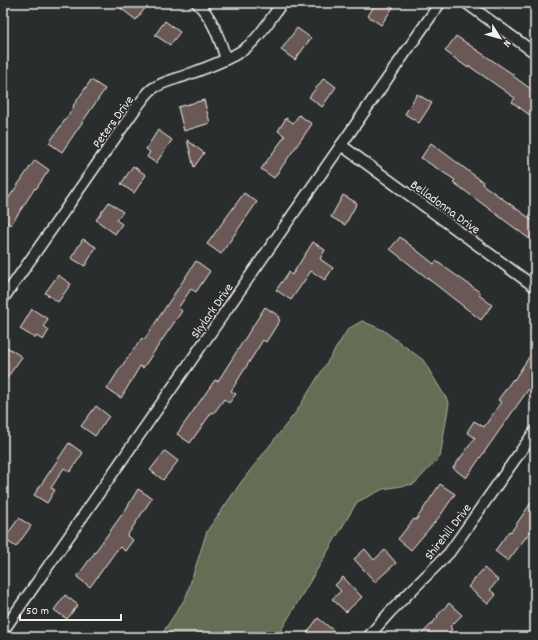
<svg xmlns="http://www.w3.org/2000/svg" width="538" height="640" font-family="Dekko,sans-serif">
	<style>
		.green { fill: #646e54; stroke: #acb09e }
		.building { fill: #6b5857; stroke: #f4f1e8 }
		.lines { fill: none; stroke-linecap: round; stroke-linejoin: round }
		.minor-casing { stroke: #f4f1e8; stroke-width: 13 }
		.minor { stroke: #2a2d2e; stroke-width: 10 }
		.labels { text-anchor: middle; stroke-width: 3.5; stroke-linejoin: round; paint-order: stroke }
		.street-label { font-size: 13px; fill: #f4f1e8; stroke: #2a2d2e }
	</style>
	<rect width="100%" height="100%" fill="#2a2d2e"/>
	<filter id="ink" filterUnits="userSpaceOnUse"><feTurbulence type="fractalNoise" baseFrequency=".025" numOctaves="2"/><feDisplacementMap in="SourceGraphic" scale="8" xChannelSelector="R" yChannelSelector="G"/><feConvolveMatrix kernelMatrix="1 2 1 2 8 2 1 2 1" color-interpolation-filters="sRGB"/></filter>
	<g filter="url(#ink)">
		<polygon class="green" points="362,321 383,330 423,360 449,403 440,457 414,484 383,489 357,502 277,637 160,637 186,597 207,531 242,481 296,412 348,329"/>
		<g class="building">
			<polygon points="114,3 149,3 136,20"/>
			<polygon points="376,3 396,3 381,25 368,16"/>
			<polygon points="165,21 180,32 170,45 155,35"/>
			<polygon points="297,28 311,38 295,60 281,50"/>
			<polygon points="456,36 514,75 513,76 535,92 535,119 512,102 515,98 469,66 468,68 445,51"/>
			<polygon points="324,78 336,87 322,107 309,97"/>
			<polygon points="91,80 105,89 62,152 49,143 74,107 73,106"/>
			<polygon points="417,94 432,103 419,123 405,114"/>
			<polygon points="204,100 210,123 184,131 178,107"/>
			<polygon points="299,115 312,124 274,178 261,169 285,136 278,131 286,118 293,123"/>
			<polygon points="158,130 172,140 156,163 147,157 150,152 146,149"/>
			<polygon points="187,140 204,153 194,167"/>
			<polygon points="431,143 483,182 482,184 535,222 535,243 453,182 455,180 421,158"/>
			<polygon points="35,160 49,170 36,189 35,188 11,225 3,220 3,206"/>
			<polygon points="133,166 146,175 134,193 121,184"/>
			<polygon points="244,193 257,202 221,254 207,244"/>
			<polygon points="343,195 357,203 345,225 331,217"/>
			<polygon points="109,202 123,212 116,220 122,224 115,234 96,220"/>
			<polygon points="400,237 434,264 436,261 481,293 479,295 492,305 481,320 390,249"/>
			<polygon points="83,239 96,247 85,266 71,258"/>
			<polygon points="313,242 325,250 320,259 333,268 325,280 311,271 291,300 276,290 289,272 292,275"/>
			<polygon points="196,261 210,271 196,292 191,289 178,308 182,311 143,368 140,366 121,398 107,389 119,370 142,338 144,340"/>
			<polygon points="58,275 71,284 58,302 45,293"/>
			<polygon points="265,307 279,316 278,318 280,320 266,342 263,340 231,391 236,394 229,403 224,399 214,413 212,412 190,443 177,434 215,380 218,381"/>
			<polygon points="32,309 48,319 44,326 49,330 43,340 36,336 35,338 20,329"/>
			<polygon points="7,347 22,357 3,383 3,354"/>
			<polygon points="535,348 535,380 466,478 453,468 475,438 467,432 474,421 484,427 501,402 498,400 513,379 514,380"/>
			<polygon points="96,406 109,416 95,436 81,426"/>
			<polygon points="69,443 83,453 70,472 64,468 51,488 55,490 47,503 34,495"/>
			<polygon points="165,451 178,461 163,480 150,470"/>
			<polygon points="440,484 455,494 440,516 411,550 398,539 414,519 416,520"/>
			<polygon points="138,489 152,498 127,536 133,540 125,551 120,547 116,551 90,587 77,577 126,509"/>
			<polygon points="535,497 535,525 508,561 495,551 509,531 511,532"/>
			<polygon points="19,518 31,526 16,547 4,539"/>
			<polygon points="365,549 374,560 385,550 396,563 375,582 354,559"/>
			<polygon points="484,568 498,580 490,590 496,595 488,604 468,587"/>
			<polygon points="343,577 362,597 346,612 332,599 341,591 335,585"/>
			<polygon points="65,595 78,605 67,619 54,610"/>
			<polygon points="449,603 462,615 450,627 452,629 445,637 419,637 438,617 437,616"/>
			<polygon points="318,618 334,631 329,637 304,637"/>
		</g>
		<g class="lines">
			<defs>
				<g id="minor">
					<path d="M 197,3 C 213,18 219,38 226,59"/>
					<polyline points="466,3 535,53"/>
					<polyline points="341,145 535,287"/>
					<path d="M 3,299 L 136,108 C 141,102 146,94 152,89 C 160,83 172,80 181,77 C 200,70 225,62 243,50 C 259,39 270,19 282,3"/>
					<polyline points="3,631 440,3"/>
					<polyline points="368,637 390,612 449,553 535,431"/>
				</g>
			</defs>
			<use href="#minor" class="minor-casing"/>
			<use href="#minor" class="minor"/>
		</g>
	</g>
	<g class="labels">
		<g class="street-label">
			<text transform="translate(112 121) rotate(-54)" y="5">Peters Drive</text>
			<text transform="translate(446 206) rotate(36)" y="5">Belladonna Drive</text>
			<text transform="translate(211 310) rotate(-55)" y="5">Skylark Drive</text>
			<text transform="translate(447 531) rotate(-52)" y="5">Shirehill Drive</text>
		</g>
	</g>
	<rect width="538" height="640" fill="none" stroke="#2a2d2e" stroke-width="16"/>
	<rect x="8" y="8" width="522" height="624" fill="none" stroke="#f4f1e8" stroke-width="1.5" filter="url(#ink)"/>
	<g transform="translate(500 38) rotate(127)" stroke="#2a2d2e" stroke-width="3" paint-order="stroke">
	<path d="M0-3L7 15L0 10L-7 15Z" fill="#f4f1e8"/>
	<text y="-6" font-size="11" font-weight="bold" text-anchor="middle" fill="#f4f1e8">N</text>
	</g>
	<path d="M20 614v6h101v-6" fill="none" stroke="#f4f1e8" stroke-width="2"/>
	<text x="26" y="614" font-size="12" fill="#f4f1e8" stroke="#2a2d2e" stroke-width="3" paint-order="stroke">50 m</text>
</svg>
